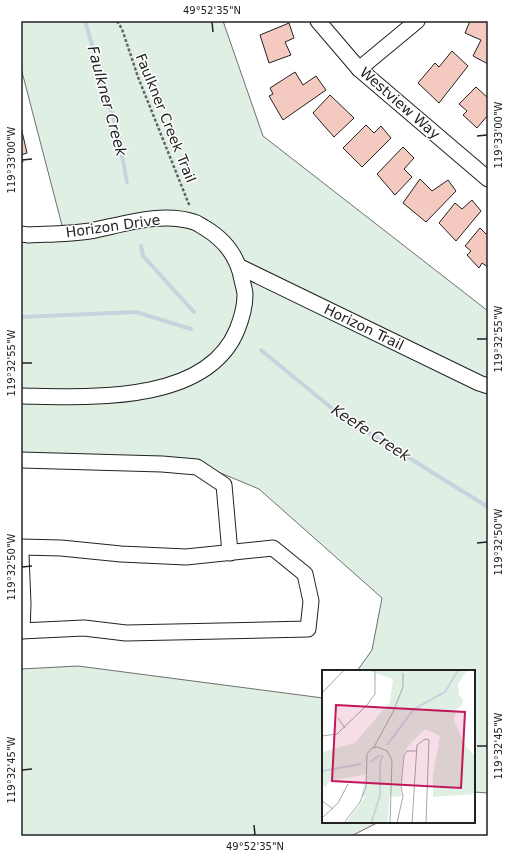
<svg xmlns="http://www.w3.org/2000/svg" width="509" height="857" font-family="'DejaVu Sans',sans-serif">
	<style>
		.green { fill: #e0efe3; stroke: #6f6f6f }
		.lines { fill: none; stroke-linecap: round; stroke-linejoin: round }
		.stream { stroke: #c7d3dd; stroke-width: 4 }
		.building { fill: #f3c9c0; stroke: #222 }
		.minor-casing { stroke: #222; stroke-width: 17 }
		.path { stroke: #646464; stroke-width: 2.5; stroke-dasharray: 3 2; stroke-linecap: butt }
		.minor { stroke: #fff; stroke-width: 15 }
		.ticks { fill: none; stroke: #222; stroke-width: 1.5 }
		.labels { text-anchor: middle; stroke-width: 3; stroke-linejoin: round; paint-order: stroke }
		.street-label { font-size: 14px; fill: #222; stroke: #fff }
		.water-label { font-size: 15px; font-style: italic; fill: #222; stroke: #fff }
		.inset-river { fill: none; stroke: #c7d3dd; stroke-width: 2 }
		.inset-road { fill: none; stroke: #a7a7a7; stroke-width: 1 }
		.view { fill: #c2185b; fill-opacity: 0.15; stroke: #c2185b; stroke-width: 2 }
		.inset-edge { fill: none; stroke: #222; stroke-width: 2 }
		.neatline { fill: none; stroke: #222; stroke-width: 1.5 }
		.ticks-label { font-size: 10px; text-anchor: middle; fill: #222 }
	</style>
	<rect width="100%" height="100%" fill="#fff"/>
	<g class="green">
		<polygon points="21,21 223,21 263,136 488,311 488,793 474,792 474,671 357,671 372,650 382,598 259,489 199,464 21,454 21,229 64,233 21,68"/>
		<polygon points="78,666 323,698 323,822 379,822 351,836 21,836 21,669"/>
	</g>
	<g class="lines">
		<g class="stream">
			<polyline points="85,21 118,134 127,182"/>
			<polyline points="141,246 143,256 194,312"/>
			<polyline points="21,317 136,312 191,329"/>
			<polyline points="261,350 340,415 488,507"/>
		</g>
	</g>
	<g class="building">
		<polygon points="470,21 484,21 488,23 488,64 473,56 481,40 465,33"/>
		<polygon points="289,23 294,38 285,42 291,55 269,63 260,35"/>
		<polygon points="452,51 468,66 439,103 418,83 435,63 439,67"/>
		<polygon points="295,72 303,85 316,76 326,90 283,120 269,96 273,94 270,88"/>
		<polygon points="476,87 488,98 488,115 477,128 463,115 467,111 459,104"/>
		<polygon points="330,95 354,118 334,137 313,113"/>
		<polygon points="366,125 374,133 381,126 391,138 362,167 343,148"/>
		<polygon points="21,127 27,153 21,155 23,162 21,163"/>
		<polygon points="403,147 414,158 404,169 412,177 395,195 377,174"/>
		<polygon points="420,179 432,191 448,180 456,191 426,222 403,203"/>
		<polygon points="472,200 481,211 456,241 439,223 455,203 462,209"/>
		<polygon points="480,228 486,234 488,232 488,267 482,263 479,268 467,255 471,251 465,246"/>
	</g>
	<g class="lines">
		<defs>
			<g id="minor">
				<polyline points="318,21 359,69 488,179"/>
				<polyline points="359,69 417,21"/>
				<path d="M 21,234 L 29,235 C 49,234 70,234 90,231 C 122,225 161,211 194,222 C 198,223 201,226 205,228 C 225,240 238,257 242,280 C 243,285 245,290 245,295 C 245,307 241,320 237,330 C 206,405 87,397 21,396"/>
				<polyline points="240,267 479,383 488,386"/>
				<polyline points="21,460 162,464 197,467 224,485 230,553"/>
				<polyline points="21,547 61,548 121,554 186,557 273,548 305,574 311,601 308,629 126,633 84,628 21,631"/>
				<polyline points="21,554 23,604 22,631"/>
			</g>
		</defs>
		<use href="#minor" class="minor-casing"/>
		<polyline class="path" points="117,21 122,29 138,77 190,207"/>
		<use href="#minor" class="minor"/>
	</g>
	<path class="ticks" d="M 212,22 L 213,32M 477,136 L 487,135M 22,160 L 32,159M 477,339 L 487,339M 22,363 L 32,363M 477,543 L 487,542M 22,567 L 32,566M 477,746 L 487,746M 22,770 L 32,769M 254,825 L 255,835"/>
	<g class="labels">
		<g class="street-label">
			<text transform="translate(400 103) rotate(41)" y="5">Westview Way</text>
			<text transform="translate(166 118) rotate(68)" y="5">Faulkner Creek Trail</text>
			<text transform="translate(113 226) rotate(-8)" y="5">Horizon Drive</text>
			<text transform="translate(364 327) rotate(26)" y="5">Horizon Trail</text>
		</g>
		<g class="water-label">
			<text transform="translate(107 101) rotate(75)" y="5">Faulkner Creek</text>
			<text transform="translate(371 433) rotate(33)" y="5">Keefe Creek</text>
		</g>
	</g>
	<g transform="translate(322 670)">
		<rect width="153" height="153" fill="#fff"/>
		<path d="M 44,0 L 145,0 L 136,14 L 137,25 L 141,30 L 140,35 L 134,40 L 132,51 L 144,77 L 153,86 L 153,124 L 111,127 L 111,105 L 118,66 L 103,59 L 86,76 L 81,85 L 78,117 L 80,126 L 67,127 L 66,153 L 24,153 L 43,127 L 39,127 L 45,104 L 7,111 L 4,117 L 0,115 L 0,82 L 33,73 L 68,32 L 71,9 Z" fill="#e0efe3"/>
		<path class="inset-river" d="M 65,75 L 92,39 L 123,22 L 136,0M 48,92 L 58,85M 0,101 L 39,94M 49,153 L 58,126 L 58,93 L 61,85"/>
		<path class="inset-road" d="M 0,23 L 22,0M 16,48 L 23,58M 0,66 L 15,64 L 45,35 L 53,24 L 53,0M 52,77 L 71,42 L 81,17 L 81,3M 0,131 L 11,139M 0,148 L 16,133 L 26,114M 22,153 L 38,132 L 44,117 L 45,84 L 50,78 L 56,77 L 65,81 L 70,90 L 68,153M 75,153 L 81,126 L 79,117 L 82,85 L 85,81 L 95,81M 90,153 L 95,75 L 103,69 L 107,70 L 104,153"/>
		<path class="view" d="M 14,35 L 143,42 L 139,118 L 10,111 Z"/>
		<rect width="153" height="153" class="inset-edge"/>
	</g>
	<rect width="509" height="857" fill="none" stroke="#ffffff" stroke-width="44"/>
	<rect x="22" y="22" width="465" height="813" class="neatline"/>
	<g class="ticks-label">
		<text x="212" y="14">49°52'35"N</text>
		<text transform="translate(498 135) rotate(-90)" y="4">119°33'00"W</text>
		<text transform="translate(11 160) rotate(-90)" y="4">119°33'00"W</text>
		<text transform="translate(498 339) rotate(-90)" y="4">119°32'55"W</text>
		<text transform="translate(11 363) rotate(-90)" y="4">119°32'55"W</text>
		<text transform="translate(498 542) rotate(-90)" y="4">119°32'50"W</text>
		<text transform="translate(11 567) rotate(-90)" y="4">119°32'50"W</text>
		<text transform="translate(498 746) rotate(-90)" y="4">119°32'45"W</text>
		<text transform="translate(11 770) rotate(-90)" y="4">119°32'45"W</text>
		<text x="255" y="850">49°52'35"N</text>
	</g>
</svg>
